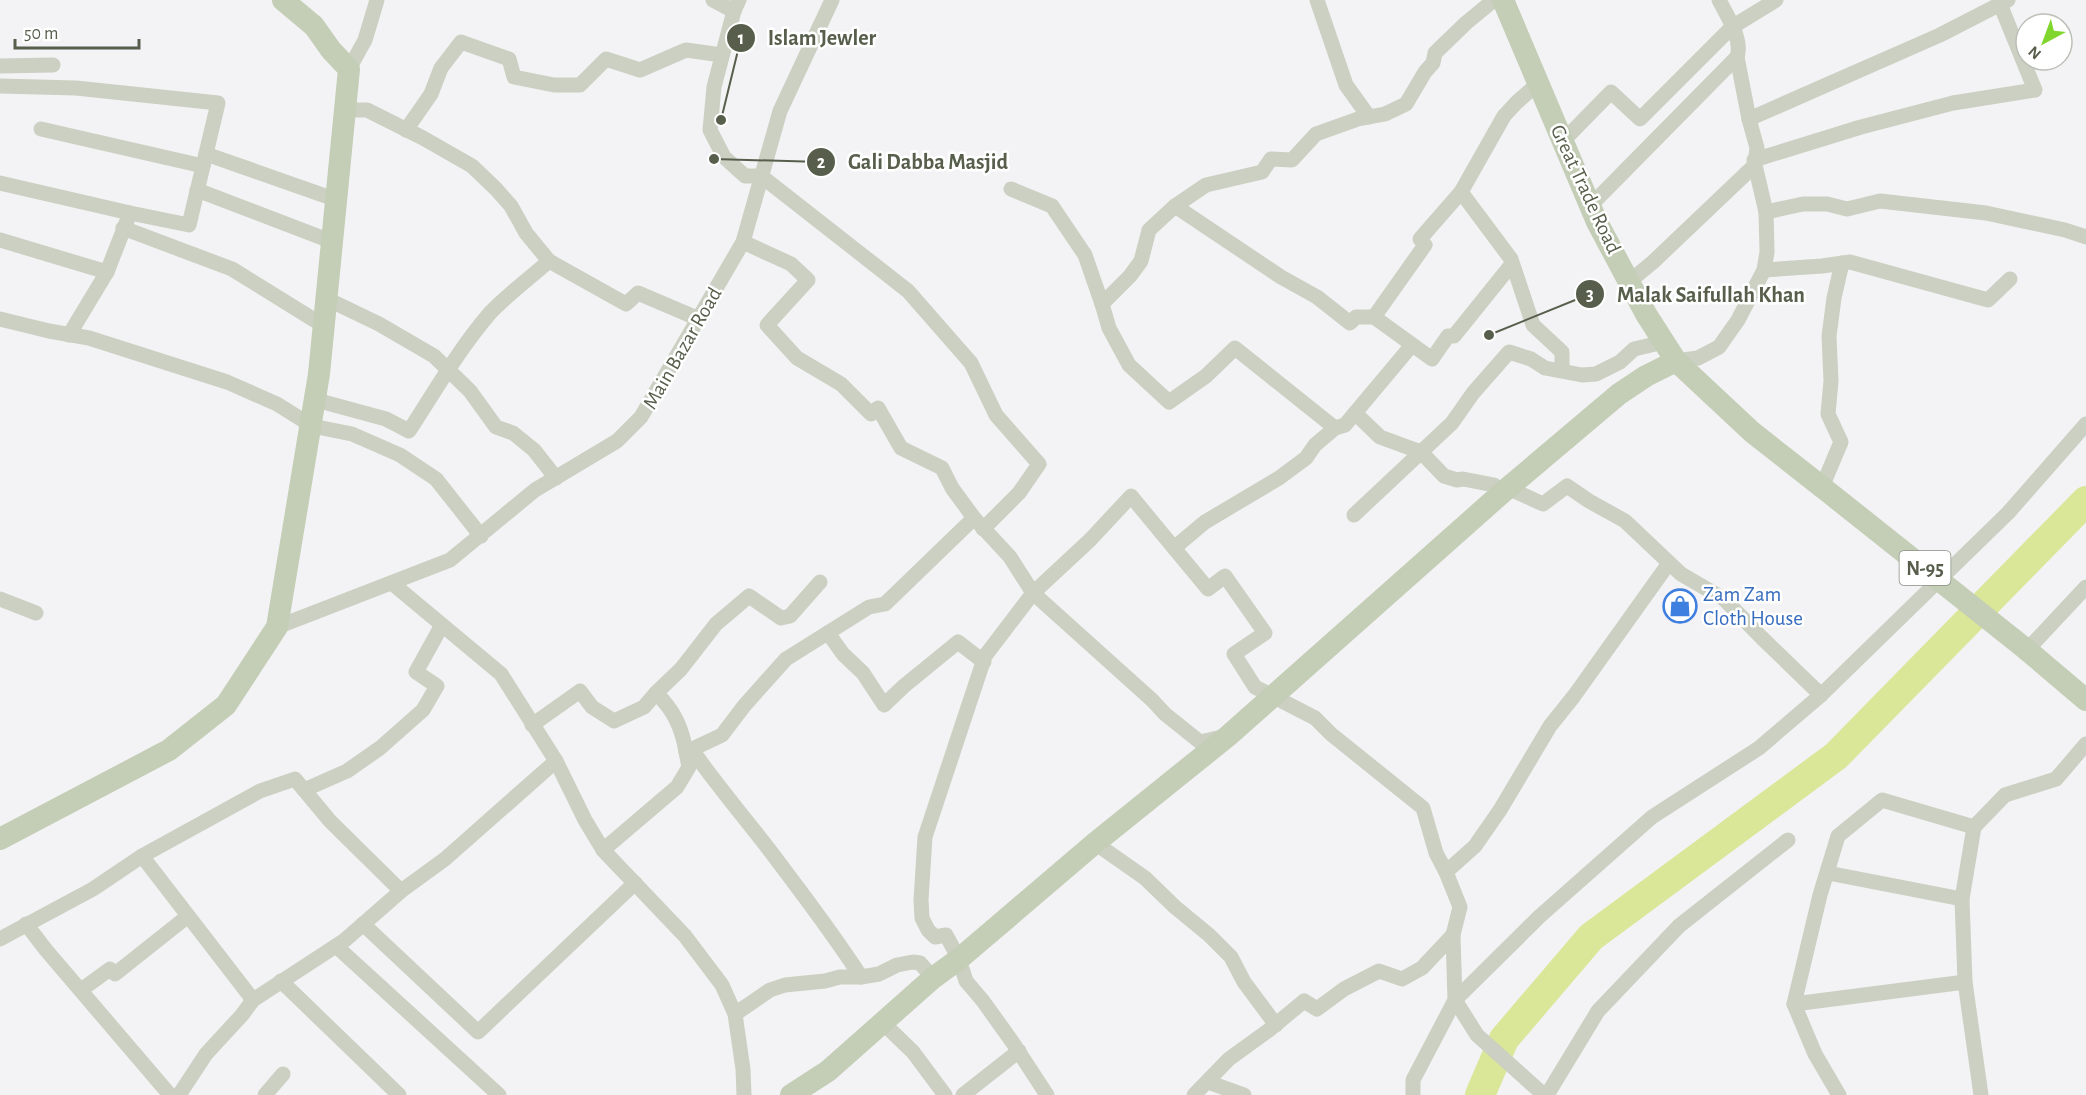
<svg xmlns="http://www.w3.org/2000/svg" width="2086" height="1095" font-family="'Alegreya Sans',sans-serif">
	<style>
		.lines { fill: none; stroke-linecap: round; stroke-linejoin: round }
		.river { stroke: #dae698; stroke-width: 30 }
		.minor { stroke: #cbd0c2; stroke-width: 15 }
		.primary { stroke: #c4ceb6; stroke-width: 22 }
		.primary-bridge { stroke: #c4ceb6; stroke-width: 22 }
		.labels { text-anchor: middle; stroke-width: 5; stroke-linejoin: round; paint-order: stroke }
		.shield { fill: #fff; stroke: #898f82; stroke-width: 1.5 }
		.shield-label { font-size: 20px; font-weight: bold; fill: #575f4c }
		.street-label { font-size: 21px; fill: #575f4c; stroke: #fff }
		.shop-label { font-size: 21px; fill: #366cbe; stroke: #fff; text-anchor: start }
		.leader { fill: none; stroke: #575f4c; stroke-width: 2 }
		.callout-dot { fill: #575f4c; stroke: #fff; stroke-width: 2 }
		.mark-label { font-size: 18px; text-anchor: middle; font-weight: bold; fill: #fff }
		.callout-label { font-size: 22px; text-anchor: middle; font-weight: bold; fill: #575f4c; stroke: #fff; stroke-width: 5; stroke-linejoin: round; paint-order: stroke }
	</style>
	<rect width="100%" height="100%" fill="#f3f3f5"/>
	<g class="lines">
		<polyline class="river" points="1480,1095 1504,1039 1591,937 1836,756 2086,501"/>
		<g class="minor">
			<polyline points="713,0 734,11"/>
			<polyline points="739,0 734,11 714,87 710,130 724,157 745,176 761,176 908,291 971,363 996,415 1039,464 1019,493 983,529"/>
			<polyline points="1317,0 1346,85 1369,117"/>
			<polyline points="0,66 53,65"/>
			<polyline points="349,69 365,40 377,0"/>
			<polyline points="1539,83 1517,102 1504,116 1461,192 1511,259 1533,325 1562,352 1562,365 1559,370"/>
			<polyline points="0,86 76,88 218,103 189,225 130,213 107,272 69,335"/>
			<polyline points="345,110 367,110 423,138 472,166 496,189 511,206 526,233 549,261 626,304 638,293 699,319"/>
			<polyline points="1749,119 1940,35 2008,0"/>
			<polyline points="41,129 203,166"/>
			<polyline points="406,130 431,94 441,68 461,42 509,59 514,77 554,85 580,85 606,59 640,70 686,50 722,55"/>
			<polyline points="1563,141 1611,92 1640,119 1732,27 1776,0"/>
			<polyline points="206,154 337,200"/>
			<polyline points="1754,160 1861,127 1953,103 2035,90 2000,4"/>
			<polyline points="0,183 130,213"/>
			<polyline points="1011,189 1052,206 1085,255 1102,304 1130,276 1141,261 1149,230 1175,206 1206,185 1262,172 1271,159 1292,160 1316,134 1358,119 1385,114 1406,104 1425,72 1433,63 1435,53 1466,23 1494,0"/>
			<polyline points="197,190 333,242"/>
			<polyline points="1175,206 1281,277 1317,297 1350,323 1356,317 1374,317 1432,359 1448,336 1454,336 1512,264"/>
			<polyline points="1590,206 1737,57"/>
			<polyline points="1766,212 1803,204 1827,204 1847,209 1880,201 1986,213 2065,230 2086,237"/>
			<polyline points="123,228 232,269 324,326"/>
			<polyline points="0,240 107,272"/>
			<polyline points="743,242 791,264 808,280 767,325 797,358 841,384 871,414 878,408 901,448 942,468 952,488 974,518 1010,557 1033,593 1152,700 1165,714 1200,742 1222,737"/>
			<polyline points="1764,270 1822,266 1850,262 1988,300 2010,279"/>
			<polyline points="1630,281 1653,262 1755,165"/>
			<polyline points="327,299 379,324 434,356 470,391 496,427 513,433 534,450 556,478"/>
			<polyline points="1102,304 1109,328 1129,365 1169,402 1206,376 1235,348 1335,428"/>
			<polyline points="1374,317 1425,245 1420,239 1461,192"/>
			<polyline points="0,319 49,331 89,338 227,382 277,404 312,426 352,434 400,455 436,479 481,536"/>
			<path d="M 1676,361 L 1698,358 L 1719,347 L 1738,320 L 1764,270 L 1767,252 L 1766,212 L 1755,165 L 1757,148 L 1749,119 L 1737,57 C 1743,39 1727,16 1719,0"/>
			<path d="M 316,400 L 386,419 L 409,431 C 435,391 459,349 490,313 C 507,295 530,278 549,261"/>
			<polyline points="1355,413 1412,345"/>
			<polyline points="1822,487 1841,442 1828,414 1831,381 1829,336 1834,298 1842,263"/>
			<polyline points="1508,488 1543,504 1567,486 1589,501 1625,521 1681,574 1724,599 1762,638 1821,695"/>
			<polyline points="1354,515 1452,423 1473,393 1509,352 1531,359 1545,368 1582,375 1596,374 1620,362 1634,349 1664,342"/>
			<polyline points="1174,548 1208,589 1225,576 1265,633 1234,654 1255,687 1315,718 1331,734 1423,808 1436,853 1446,872 1460,907 1453,935 1455,1000 1477,1035 1544,1095"/>
			<polyline points="393,584 501,674 556,761 585,820 603,850 685,936 722,985 735,1014 743,1069 744,1095"/>
			<polyline points="0,599 36,613"/>
			<polyline points="277,627 450,560 535,490 617,441 641,417 743,242 780,111 832,0"/>
			<polyline points="828,633 843,654 863,673 884,705 904,686 958,642 984,662"/>
			<polyline points="2027,650 2086,587"/>
			<polyline points="532,725 580,691 592,707 614,721 644,707 656,693"/>
			<path d="M 693,751 C 720,790 752,826 780,864 C 808,901 836,938 861,977"/>
			<path d="M 686,752 C 682,728 674,710 656,693 L 681,669 L 716,624 L 749,596 L 781,618 L 790,616 L 820,582"/>
			<polyline points="304,790 347,771 380,748 423,710 437,686 416,672 442,625"/>
			<polyline points="1095,843 1145,878 1175,907 1209,935 1231,957 1244,982 1276,1025"/>
			<polyline points="603,850 677,787 689,767 686,752 722,735 744,706 786,659 869,607 885,604 974,518"/>
			<polyline points="142,856 260,791 295,779 330,821 401,891"/>
			<polyline points="1446,872 1475,846 1500,810 1550,726 1574,696 1669,563"/>
			<polyline points="1828,873 1962,899"/>
			<polyline points="26,924 46,950 170,1095"/>
			<polyline points="363,924 478,1032 635,883"/>
			<polyline points="0,939 93,889 142,856 253,1000"/>
			<polyline points="336,946 499,1095"/>
			<polyline points="281,981 399,1095"/>
			<polyline points="81,990 110,969 115,974 188,916"/>
			<polyline points="1794,1004 1965,982"/>
			<polyline points="735,1014 770,990 785,985 825,981 840,977 861,977 879,974 897,965 913,962 920,963 933,978"/>
			<polyline points="883,1023 913,1052 945,1095"/>
			<polyline points="1208,1082 1244,1095"/>
			<polyline points="179,1095 206,1054 242,1015 253,1000 345,940 401,891 445,859 556,761"/>
			<polyline points="265,1095 283,1074"/>
			<polyline points="963,1095 1019,1051"/>
			<polyline points="1047,1095 1013,1043 983,1001 966,981 959,959 946,935 935,937 928,930 922,918 921,900 925,837 985,656 1033,593 1090,540 1131,496 1174,548 1205,522 1279,478 1306,458 1315,445 1335,428 1345,425 1355,413 1380,437 1421,452 1444,476 1457,480 1463,479 1494,485 1503,492"/>
			<polyline points="1194,1095 1229,1059 1269,1030 1304,1001 1317,1009 1344,989 1379,971 1402,979 1422,968 1453,935"/>
			<polyline points="1413,1095 1413,1080 1455,1000 1540,916 1652,817 1759,748 1821,695 2008,513 2086,424"/>
			<polyline points="1547,1095 1598,1011 1679,926 1788,840"/>
			<polyline points="1839,1095 1815,1054 1794,1004 1820,895 1838,836 1882,800 1974,827"/>
			<polyline points="1981,1095 1965,982 1962,899 1974,827 2005,795 2056,779 2086,744"/>
		</g>
		<g class="primary">
			<polyline points="1503,0 1597,222 1646,314 1676,361 1752,432 1822,487"/>
			<polyline points="2027,650 2086,700"/>
			<polyline points="0,839 169,750 226,705 277,627 319,374 349,69 331,50 314,26 283,0"/>
			<polyline points="791,1095 828,1071 933,978 959,959 1095,843 1228,736 1503,492 1619,394 1646,376 1676,361"/>
		</g>
		<polyline class="primary-bridge" points="1822,487 2027,650"/>
	</g>
	<defs>
		<symbol id="shop-ring" viewBox="-11 -11 22 22"><circle r="9.5" fill="#fff" stroke="#3f7fe0" stroke-width="1.5"/><path d="M-5-2.5h2.3a2.7 3.5 0 0 1 5.4 0H5L5.5 6h-11ZM-1.5-2.5h3a1.5 2.3 0 0 0-3 0Z" fill="#3f7fe0"/></symbol>
	</defs>
	<g fill-rule="evenodd">
		<use href="#shop-ring" x="1661" y="587" width="38" height="38"/>
	</g>
	<g class="labels">
		<rect class="shield" x="1899.5" y="551" width="51" height="34" rx="4.5"/>
		<g class="shield-label">
			<text x="1925" y="575">N-95</text>
		</g>
		<g class="street-label">
			<text transform="translate(1586 189) rotate(65)" y="7">Great Trade Road</text>
			<text transform="translate(682 348) rotate(-60)" y="7">Main Bazar Road</text>
		</g>
		<g class="shop-label">
			<text x="1703" y="601">Zam Zam<tspan x="1703" dy="24">Cloth House</tspan></text>
		</g>
	</g>
	<path class="leader" d="M721 120L741 38M714 159L821 162M1489 335L1590 294"/>
	<g class="callout-dot">
		<circle cx="721" cy="120" r="6"/>
		<circle cx="714" cy="159" r="6"/>
		<circle cx="1489" cy="335" r="6"/>
		<circle cx="741" cy="38" r="15"/>
		<circle cx="821" cy="162" r="15"/>
		<circle cx="1590" cy="294" r="15"/>
	</g>
	<g class="mark-label">
		<text x="741" y="44">1</text>
		<text x="821" y="168">2</text>
		<text x="1590" y="300">3</text>
	</g>
	<g class="callout-label">
		<text x="822" y="45">Islam Jewler</text>
		<text x="928" y="169">Gali Dabba Masjid</text>
		<text x="1711" y="302">Malak Saifullah Khan</text>
	</g>
	<g transform="translate(2044 42) rotate(221)"><circle r="28" fill="#ffffff" stroke="#bcbfb7" stroke-width="1.5"/>
	<path d="M0-4.5L10 22L0 15L-10 22Z" fill="#80d62c"/>
	<text y="-9" font-size="16" font-weight="bold" text-anchor="middle" fill="#575f4c">N</text>
	</g>
	<path d="M15 39v9h124v-9" fill="none" stroke="#575f4c" stroke-width="3"/>
	<text x="24" y="39" font-size="18" fill="#575f4c" stroke="#ffffff" stroke-width="4.5" paint-order="stroke">50 m</text>
</svg>
